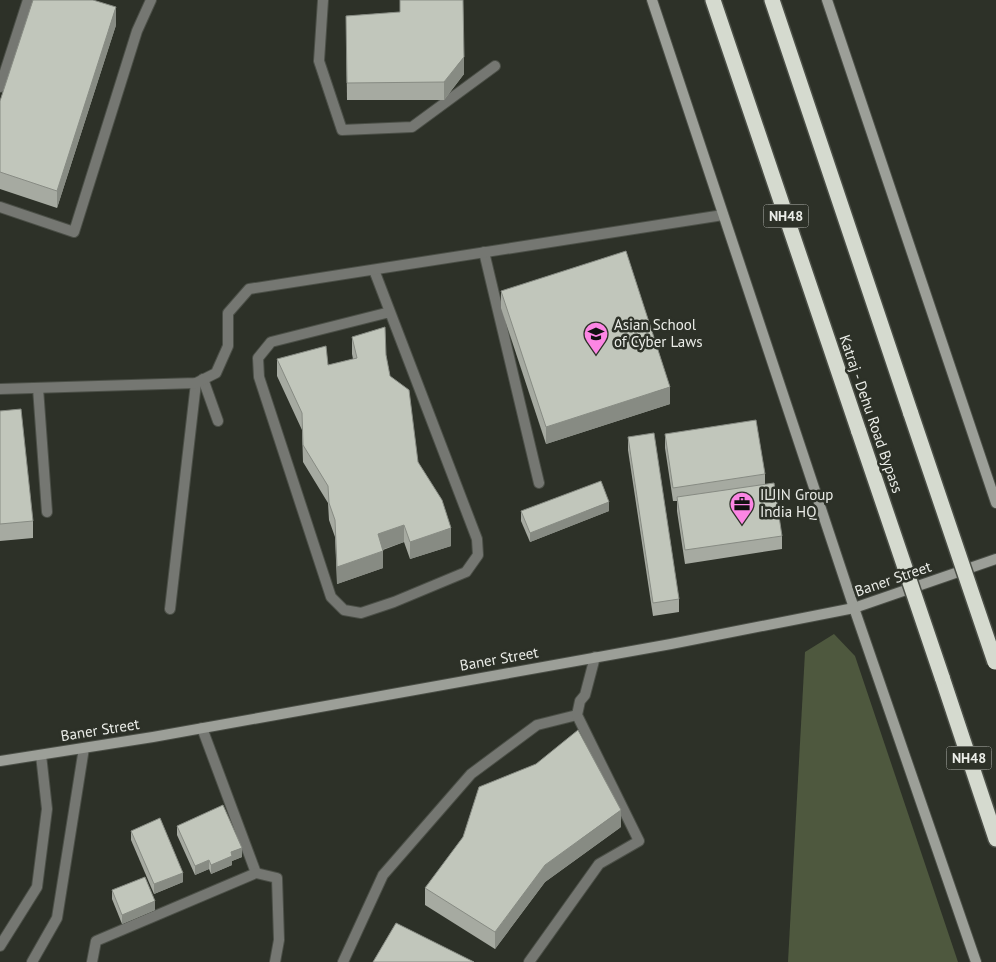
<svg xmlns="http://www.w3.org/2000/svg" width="996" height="962" font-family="'PT Sans',sans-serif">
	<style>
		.green { fill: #4e583e }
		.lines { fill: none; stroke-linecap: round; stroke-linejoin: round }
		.lane-casing { stroke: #4b4f47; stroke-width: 12 }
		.street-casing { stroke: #4b4f47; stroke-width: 12 }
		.secondary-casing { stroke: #4b4f47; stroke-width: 12 }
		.highway-casing { stroke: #4b4f47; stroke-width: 18 }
		.lane { stroke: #757772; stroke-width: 10 }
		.street { stroke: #757772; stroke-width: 10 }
		.secondary { stroke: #9c9f98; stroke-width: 10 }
		.highway { stroke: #d5dacf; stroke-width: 15 }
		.highway-bridge-casing { stroke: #4b4f47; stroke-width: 18; stroke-linecap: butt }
		.highway-bridge { stroke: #d5dacf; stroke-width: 15 }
		.wall { fill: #a6aaa1 }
		.shaded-wall { fill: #878b83 }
		.building { fill: #c1c6bb; stroke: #878b83 }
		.labels { text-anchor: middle; stroke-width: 5; stroke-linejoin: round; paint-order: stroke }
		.shield { fill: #2d3128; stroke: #b2b5ae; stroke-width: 1 }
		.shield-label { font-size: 14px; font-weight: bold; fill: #ebede8 }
		.poi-label { font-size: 15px; fill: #ebede8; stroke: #2d3128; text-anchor: start }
		.street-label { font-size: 15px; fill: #ebede8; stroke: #2d3128 }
	</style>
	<rect width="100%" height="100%" fill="#2d3128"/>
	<polygon class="green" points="834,634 855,656 958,962 788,962 805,652"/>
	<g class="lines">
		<defs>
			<g id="lane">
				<polyline points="323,0 319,61 342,130 412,127 495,66"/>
				<polyline points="484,252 539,483"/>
				<polyline points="203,379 218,421"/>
				<polyline points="38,388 47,512"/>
				<polyline points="170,609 196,383"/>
				<polyline points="0,946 37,887 47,809 41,755"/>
				<polyline points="32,962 57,918 84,748"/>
			</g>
			<g id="street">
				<polyline points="0,87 28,0"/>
				<polyline points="0,207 74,232 137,31 151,0"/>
				<polyline points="374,270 477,539 478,555 466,572 394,602 361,613 344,610 331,597 259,377 258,358 271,342 390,312"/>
				<polyline points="0,389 196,383 216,373 228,346 228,313 249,289 723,215"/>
				<polyline points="202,728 256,873"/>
				<polyline points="92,962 96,941 256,873 277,878 279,940 275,962"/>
				<polyline points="343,962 383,875 471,774 537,725 577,715"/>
				<polyline points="529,962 599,864 639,841 577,715 580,701 585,695 595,657"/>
			</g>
			<g id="secondary">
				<polyline points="652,0 854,608 976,962"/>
				<polyline points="827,0 996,503"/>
				<polyline points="0,761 153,737 671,644 854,608 996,559"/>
			</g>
			<g id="highway">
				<polyline points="713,0 859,432"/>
				<polyline points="772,0 911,414"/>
				<polyline points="942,677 996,839"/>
			</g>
		</defs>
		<use href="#lane" class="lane-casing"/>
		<use href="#street" class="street-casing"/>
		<use href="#secondary" class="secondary-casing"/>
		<use href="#highway" class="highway-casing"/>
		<use href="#lane" class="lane"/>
		<use href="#street" class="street"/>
		<use href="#secondary" class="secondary"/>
		<use href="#highway" class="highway"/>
		<defs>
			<g id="highway-bridge">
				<polyline points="911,414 995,662"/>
				<polyline points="859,432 942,677"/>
			</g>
		</defs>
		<use href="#highway-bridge" class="highway-bridge-casing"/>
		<use href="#highway-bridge" class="highway-bridge"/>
	</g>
	<g class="wall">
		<polygon points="400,12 464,74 444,100 347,100 346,16"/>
		<polygon points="116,25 57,208 0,189 0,101"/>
		<polygon points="501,291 670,404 546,444 501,308"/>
		<polygon points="352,337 386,355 390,376 418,462 451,546 410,559 404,542 383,550 383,568 337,584 335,537 329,520 328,503 303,462 302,430 277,376 277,359 328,365 353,359 352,354"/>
		<polygon points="0,411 33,521 33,538 0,541"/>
		<polygon points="665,434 765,474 765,484 782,536 782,549 685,564 677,511 677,501 673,501 665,448"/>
		<polygon points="628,437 679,599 679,612 653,616 628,450"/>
		<polygon points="521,511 609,511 530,542 521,521"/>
		<polygon points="177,826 242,857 232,861 232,865 211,874 209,869 195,875 177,835"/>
		<polygon points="621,827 545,882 495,949 425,905 425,888"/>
		<polygon points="131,831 183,882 154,894 131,840"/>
		<polygon points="112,890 155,910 122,924 112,899"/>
	</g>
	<g class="shaded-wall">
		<polygon points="116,7 116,25 57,208 57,191"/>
		<polygon points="464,57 464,74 444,100 444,82"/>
		<polygon points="670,387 670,404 546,444 546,427"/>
		<polygon points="609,502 609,511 530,542 530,533"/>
		<polygon points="404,525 404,542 378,551 378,534"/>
		<polygon points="451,528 451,546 410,559 410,542"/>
		<polygon points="383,551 383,568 337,584 337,567"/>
		<polygon points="621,810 621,827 545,882 495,949 495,932 545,865"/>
		<polygon points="242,848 242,857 232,861 232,865 211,874 211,865 231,852"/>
		<polygon points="209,860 209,869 195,875 195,866"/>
		<polygon points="183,873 183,882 154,894 154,884"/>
		<polygon points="155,901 155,910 122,924 122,915"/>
	</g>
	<g class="building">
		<polygon points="33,0 93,0 116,7 57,191 0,172 0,101"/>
		<polygon points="400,0 463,0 464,57 444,82 347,83 346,16 400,12"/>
		<polygon points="626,251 670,387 546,427 501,291"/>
		<polygon points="385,327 386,355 390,376 409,390 418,462 442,500 451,528 410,542 404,525 378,534 383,551 337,567 335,520 329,503 328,486 303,445 302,413 277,359 326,346 328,365 357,358 352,337"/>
		<polygon points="21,409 33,521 0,524 0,411"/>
		<polygon points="756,420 765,474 673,488 665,434"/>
		<polygon points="654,433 679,599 653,603 628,437"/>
		<polygon points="601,481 609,502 530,533 521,511"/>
		<polygon points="774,483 782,536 685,550 677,497"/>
		<polygon points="578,730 621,810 545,865 495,932 425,888 463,837 479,787 536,764"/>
		<polygon points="223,805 242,848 231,852 232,856 211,865 209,860 195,866 177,826"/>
		<polygon points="160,818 183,873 154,884 131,831"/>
		<polygon points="145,877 155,901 122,915 112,890"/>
		<polygon points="396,923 474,962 373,962"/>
	</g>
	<defs>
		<symbol id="university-pin" viewBox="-11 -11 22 30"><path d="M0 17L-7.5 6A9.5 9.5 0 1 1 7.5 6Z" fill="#fc86e4" stroke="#2d3128"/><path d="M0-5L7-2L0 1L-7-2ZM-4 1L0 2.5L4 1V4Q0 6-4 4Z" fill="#111"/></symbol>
		<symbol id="office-pin" viewBox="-11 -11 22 30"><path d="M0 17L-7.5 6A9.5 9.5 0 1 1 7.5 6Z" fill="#fc86e4" stroke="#2d3128"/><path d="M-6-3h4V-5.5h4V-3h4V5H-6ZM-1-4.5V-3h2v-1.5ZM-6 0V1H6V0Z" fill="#111"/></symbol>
	</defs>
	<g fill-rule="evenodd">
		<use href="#university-pin" x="582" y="320" width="28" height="38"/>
		<use href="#office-pin" x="728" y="490" width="28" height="38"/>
	</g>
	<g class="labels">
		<g class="shield">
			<rect x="763.5" y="204.5" width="45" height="23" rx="4"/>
			<rect x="946.5" y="746.5" width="45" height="23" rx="4"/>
		</g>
		<g class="shield-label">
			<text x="786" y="221">NH48</text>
			<text x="969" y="763">NH48</text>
		</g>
		<g class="poi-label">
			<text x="614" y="330">Asian School<tspan x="614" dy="17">of Cyber Laws</tspan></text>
			<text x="760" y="500">ILJIN Group<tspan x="760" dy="17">India HQ</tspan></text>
		</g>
		<g class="street-label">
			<text transform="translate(871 414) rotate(71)" y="5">Katraj - Dehu Road Bypass</text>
			<text transform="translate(893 579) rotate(-19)" y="5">Baner Street</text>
			<text transform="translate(499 659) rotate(-10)" y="5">Baner Street</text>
			<text transform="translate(100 730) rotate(-9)" y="5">Baner Street</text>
		</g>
	</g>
</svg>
